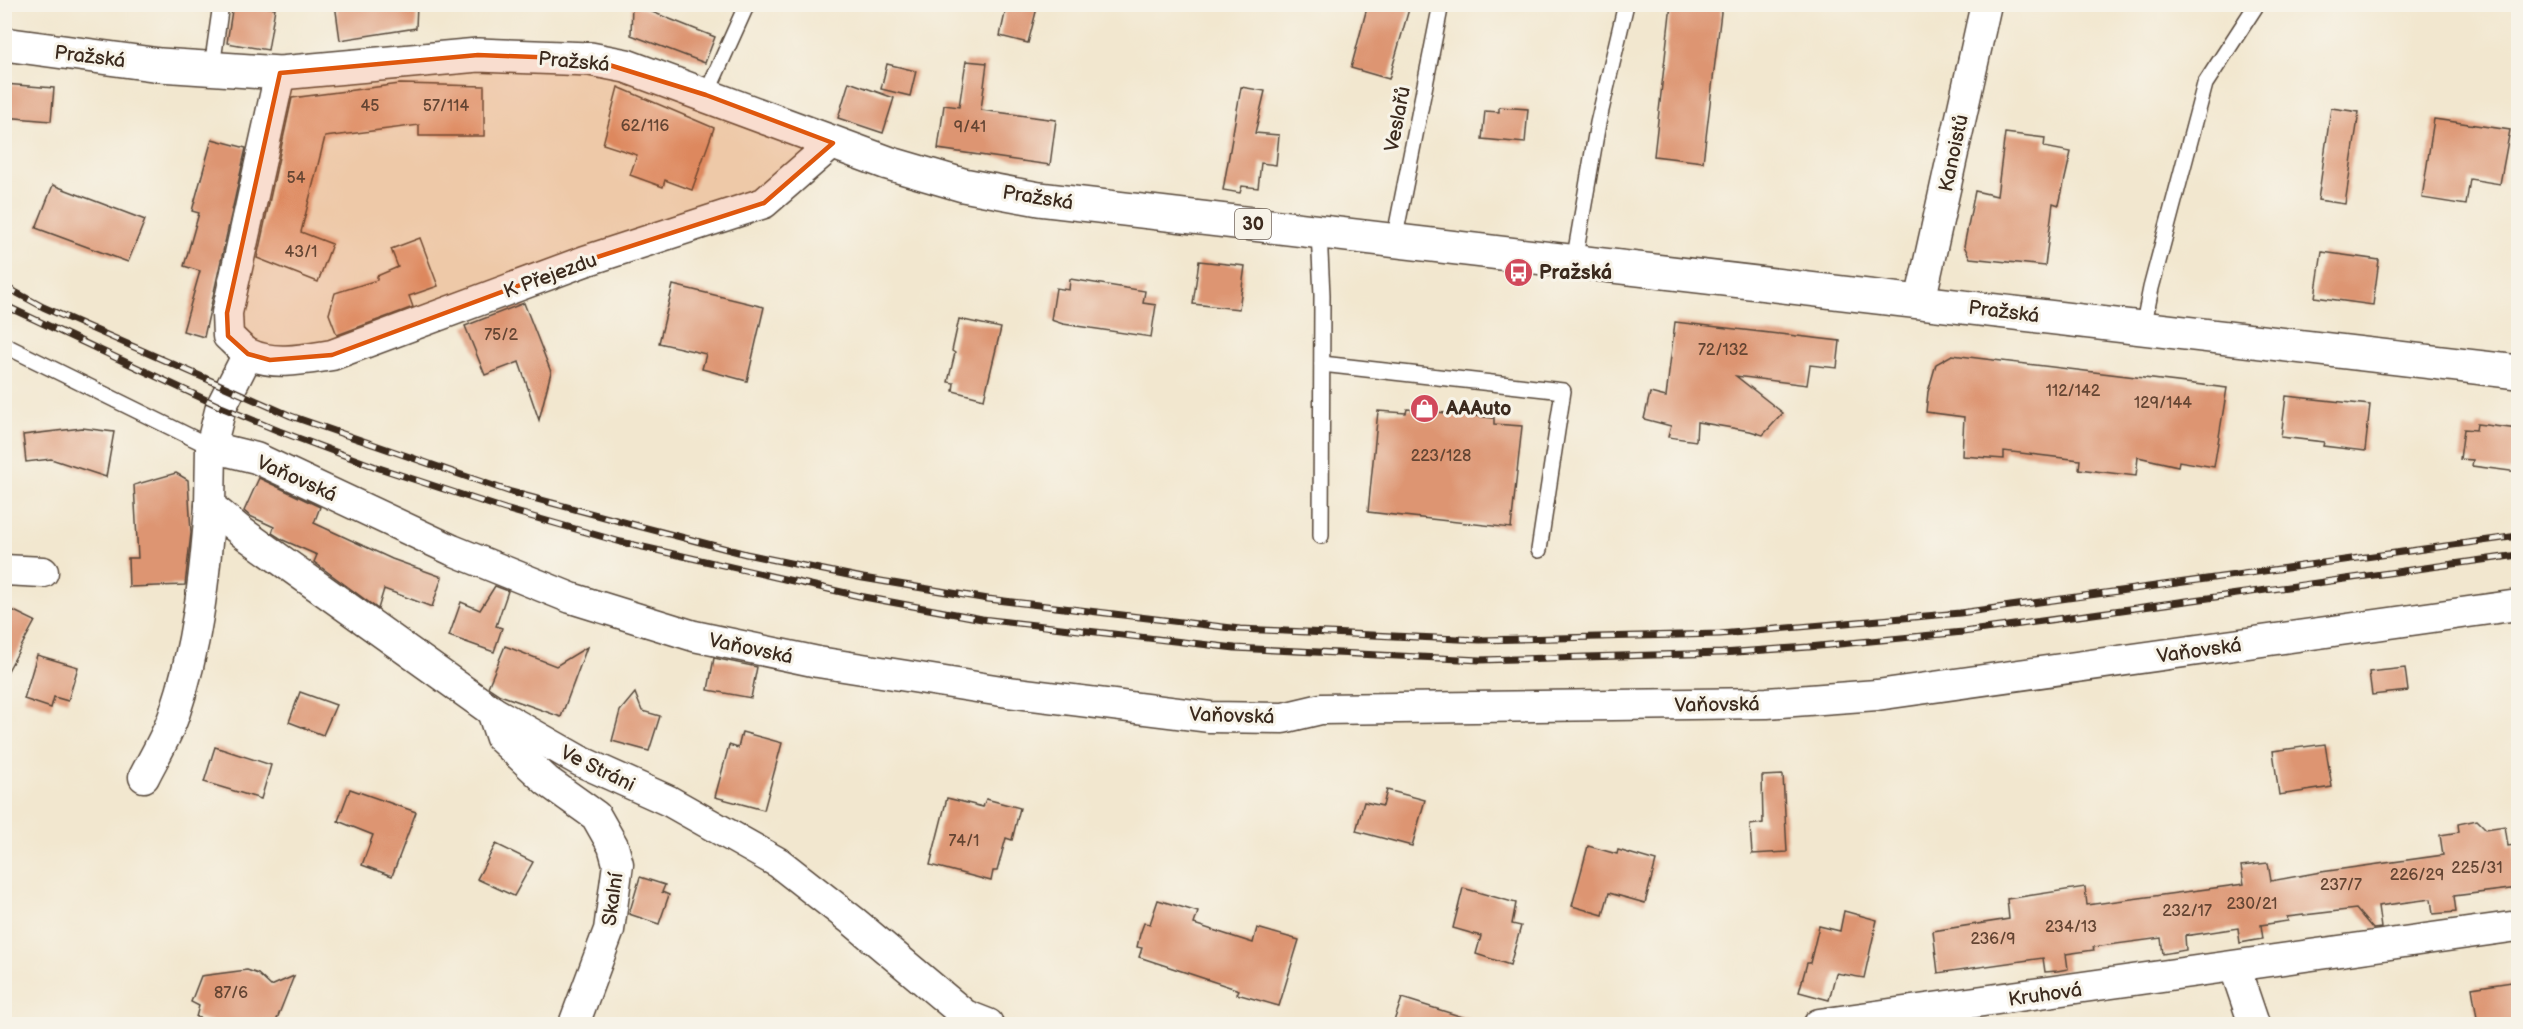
<svg xmlns="http://www.w3.org/2000/svg" width="2523" height="1029" font-family="'Balsamiq Sans',sans-serif">
	<style>
		.building { fill: #dd9572 }
		.lines { fill: none; stroke-linecap: round; stroke-linejoin: round }
		.lane-casing { stroke: #564639; stroke-width: 18 }
		.street-casing { stroke: #564639; stroke-width: 33 }
		.primary-casing { stroke: #564639; stroke-width: 36 }
		.lane { stroke: #fff; stroke-width: 15 }
		.street { stroke: #fff; stroke-width: 30 }
		.primary { stroke: #fff; stroke-width: 33 }
		.rail-casing { stroke: #3b2a1e; stroke-width: 7 }
		.rail { stroke: #f7f3e8; stroke-width: 4.5; stroke-dasharray: 14; stroke-linecap: butt }
		.marked { fill: #df570d; fill-opacity: 0.2; stroke: #df570d; stroke-width: 4.5; stroke-linejoin: round }
		.labels { text-anchor: middle; stroke-width: 6; stroke-linejoin: round; paint-order: stroke }
		.number-label { font-size: 16px; fill: #644533 }
		.shield { fill: #f7f3e8; stroke: #73665b; stroke-width: 1.5 }
		.shield-label { font-size: 18px; font-weight: bold; fill: #3b2a1e }
		.street-label { font-size: 20px; fill: #3b2a1e; stroke: #f7f3e8 }
		.poi-label { font-size: 20px; font-weight: bold; fill: #3b2a1e; stroke: #f7f3e8; text-anchor: start }
	</style>
	<rect width="100%" height="100%" fill="#f7f3e8"/>
	<filter id="ink" filterUnits="userSpaceOnUse"><feTurbulence type="fractalNoise" baseFrequency=".0167" numOctaves="2"/><feDisplacementMap in="SourceGraphic" scale="12" xChannelSelector="R" yChannelSelector="G"/><feConvolveMatrix kernelMatrix="1 2 1 2 8 2 1 2 1" color-interpolation-filters="sRGB"/></filter>
	<filter id="wash" filterUnits="userSpaceOnUse"><feTurbulence type="fractalNoise" baseFrequency=".008" numOctaves="4" result="noise"/><feDisplacementMap in="SourceGraphic" scale="24" xChannelSelector="R" yChannelSelector="G"/><feGaussianBlur stdDeviation="1.35" result="paint"/><feColorMatrix in="noise" values="0 0 0 0 0 0 0 0 0 0 0 0 0 0 0 0 0 1.4 0 .05"/><feComposite in="paint" operator="in"/></filter>
	<g filter="url(#wash)">
		<rect width="100%" height="100%" fill="#f2e7cf"/>
		<g id="blocks">
			<g class="building">
				<polygon points="233,4 275,8 268,50 227,43"/>
				<polygon points="335,4 417,4 416,28 340,40"/>
				<polygon points="632,4 715,37 705,63 631,35"/>
				<polygon points="1007,4 1038,4 1028,43 1000,36"/>
				<polygon points="1368,4 1394,4 1409,9 1389,79 1351,68"/>
				<polygon points="1671,4 1722,4 1703,162 1654,156"/>
				<polygon points="966,61 987,63 981,110 1056,120 1050,165 938,149 944,105 959,107"/>
				<polygon points="887,64 916,71 910,96 881,89"/>
				<polygon points="849,82 894,98 883,133 838,118"/>
				<polygon points="4,84 54,88 51,121 4,117"/>
				<polygon points="400,84 484,86 484,136 419,136 419,125 325,137 301,232 332,244 318,282 257,258 292,98"/>
				<polygon points="618,87 714,128 692,190 665,180 663,187 630,175 637,155 603,144"/>
				<polygon points="1241,87 1265,91 1255,133 1279,135 1276,165 1261,163 1258,188 1242,186 1240,193 1223,190"/>
				<polygon points="1499,107 1528,109 1525,143 1482,139 1485,111 1499,112"/>
				<polygon points="2331,108 2359,112 2345,204 2318,200"/>
				<polygon points="2434,119 2510,130 2500,184 2470,179 2466,205 2422,198"/>
				<polygon points="2005,133 2045,138 2044,147 2071,152 2059,205 2053,203 2045,266 1970,258 1964,246 1975,191 1997,196"/>
				<polygon points="212,139 246,148 204,337 183,331 200,271 184,266 199,213 192,211"/>
				<polygon points="53,185 145,220 128,262 36,228"/>
				<polygon points="420,238 438,286 409,296 413,307 337,335 329,314 335,293 377,280 377,276 398,267 391,249"/>
				<polygon points="2322,252 2379,260 2373,305 2315,297"/>
				<polygon points="1199,261 1245,266 1239,309 1193,304"/>
				<polygon points="1070,279 1145,291 1143,303 1156,305 1151,337 1063,324 1051,320 1056,288 1069,290"/>
				<polygon points="673,285 764,307 747,381 702,369 706,354 659,343"/>
				<polygon points="524,303 551,372 539,420 519,362 485,375 465,326"/>
				<polygon points="959,319 1001,328 984,399 953,391 954,383 948,382 955,353 952,351"/>
				<polygon points="1675,322 1840,341 1837,368 1810,365 1807,385 1736,376 1783,413 1763,435 1750,431 1697,422 1696,441 1668,437 1671,426 1644,419 1650,393 1666,397"/>
				<polygon points="1952,355 2227,388 2214,467 2179,461 2178,466 2138,457 2136,476 2079,469 2080,460 2004,451 2004,459 1962,456 1964,417 1926,412 1928,392 1936,364"/>
				<polygon points="2286,396 2370,405 2365,451 2323,446 2324,442 2281,437"/>
				<polygon points="1407,409 1494,418 1494,424 1522,426 1511,528 1368,512 1378,411 1406,413"/>
				<polygon points="2477,424 2518,429 2518,472 2472,466 2473,460 2460,459 2464,429 2476,430"/>
				<polygon points="82,428 114,432 106,477 51,459 26,462 23,435"/>
				<polygon points="176,473 188,480 191,533 185,585 129,587 128,558 138,558 134,485"/>
				<polygon points="259,478 320,507 314,523 392,559 442,577 432,607 384,589 378,609 314,562 317,555 283,540 272,533 274,527 250,516 244,511"/>
				<polygon points="495,586 508,591 496,626 502,628 494,652 449,636 461,602 480,610"/>
				<polygon points="12,610 35,621 4,678 4,625"/>
				<polygon points="505,646 556,666 587,647 561,717 500,695 488,687"/>
				<polygon points="37,655 78,667 68,701 54,697 51,708 24,699"/>
				<polygon points="714,658 757,667 751,698 708,690"/>
				<polygon points="2405,668 2408,691 2372,695 2369,672"/>
				<polygon points="300,692 336,705 323,735 289,722"/>
				<polygon points="635,693 642,711 660,716 649,751 612,741 620,711"/>
				<polygon points="742,732 782,743 764,810 715,797 729,745 738,748"/>
				<polygon points="2325,744 2332,787 2279,795 2273,751"/>
				<polygon points="215,747 271,765 261,799 204,782"/>
				<polygon points="1783,775 1787,852 1752,854 1750,825 1763,823 1762,776"/>
				<polygon points="350,789 416,812 392,876 362,865 373,835 338,821"/>
				<polygon points="1387,790 1425,800 1412,846 1356,831 1364,802 1383,806"/>
				<polygon points="947,798 983,807 986,799 1020,808 1012,840 1006,838 997,871 993,871 991,881 930,865"/>
				<polygon points="2477,820 2486,829 2505,826 2508,846 2514,845 2518,888 2454,896 2456,912 2433,914 2431,899 2378,906 2381,928 2373,929 2356,909 2287,917 2288,921 2261,925 2263,939 2251,941 2240,943 2238,928 2185,936 2186,950 2163,954 2161,938 2093,947 2094,950 2066,954 2068,969 2057,971 2045,972 2043,958 1938,973 1933,931 2009,919 2007,899 2085,887 2087,905 2244,884 2241,866 2268,863 2271,881 2321,872 2443,855 2440,835 2459,832 2458,824"/>
				<polygon points="496,844 533,862 514,896 477,879"/>
				<polygon points="1588,846 1617,854 1618,850 1656,861 1645,903 1609,893 1603,915 1572,906"/>
				<polygon points="640,877 665,885 662,892 669,895 659,924 629,914"/>
				<polygon points="1463,888 1516,903 1512,924 1521,926 1510,965 1476,954 1481,936 1453,928"/>
				<polygon points="1158,900 1198,912 1194,924 1253,943 1257,928 1299,940 1279,1006 1237,994 1239,990 1139,957 1142,948 1137,947 1140,934 1144,923 1150,924"/>
				<polygon points="1844,911 1877,920 1864,978 1836,973 1829,1000 1799,992 1807,963 1810,963 1819,926 1840,931"/>
				<polygon points="247,970 258,974 271,986 294,976 275,1024 218,1024 196,1017 199,1006 191,1002 201,976"/>
				<polygon points="2518,981 2518,1024 2478,1024 2472,988"/>
				<polygon points="1402,998 1469,1019 1468,1024 1393,1024"/>
			</g>
		</g>
	</g>
	<g filter="url(#ink)">
		<use href="#blocks" fill-opacity="0" stroke="#564639" stroke-width="1.5"/>
		<g class="lines">
			<defs>
				<g id="lane">
					<polyline points="212,67 221,4"/>
					<polyline points="706,95 747,4"/>
					<polyline points="1319,232 1322,295 1321,536"/>
					<polyline points="1394,241 1441,4"/>
					<polyline points="1574,262 1598,123 1626,4"/>
					<polyline points="2143,328 2151,288 2205,84 2257,4"/>
					<polyline points="4,345 211,447"/>
					<polyline points="1322,364 1563,391 1539,550"/>
				</g>
				<g id="street">
					<path d="M 280,73 L 227,313 L 228,336 C 234,341 241,350 249,354 C 273,366 306,359 332,355 L 585,261 L 764,203 L 833,143"/>
					<polyline points="1920,302 1986,4"/>
					<polyline points="248,354 221,407 211,447 210,506 243,533 492,711 580,761 669,801 779,863 853,921 965,1015 988,1024"/>
					<polyline points="211,447 256,458 452,550 571,598 694,636 818,662 1008,692 1210,717 1283,718 1321,709 1767,703 1877,695 2518,605"/>
					<polyline points="4,570 43,572"/>
					<polyline points="492,711 501,738 547,781 596,816 613,846 618,864 609,930 574,1024"/>
					<path d="M 144,777 C 154,757 167,736 174,715 C 197,648 205,576 210,506"/>
					<polyline points="2235,968 2254,1024"/>
					<polyline points="1819,1024 2518,926"/>
				</g>
				<polyline id="primary" points="4,44 160,65 280,73 478,55 590,59 626,66 888,163 963,185 1039,199 2518,372"/>
			</defs>
			<use href="#lane" class="lane-casing"/>
			<use href="#street" class="street-casing"/>
			<use href="#primary" class="primary-casing"/>
			<use href="#lane" class="lane"/>
			<use href="#street" class="street"/>
			<use href="#primary" class="primary"/>
			<defs>
				<g id="rail">
					<polyline points="4,286 43,307 291,416 511,492 627,523 746,554 863,578 988,599 1240,629 1480,640 1720,634 1960,613 2518,536"/>
					<polyline points="4,305 221,407 279,431 376,467 505,509 621,542 859,596 982,619 1235,648 1480,660 1722,653 1809,647 1963,632 2518,555"/>
				</g>
			</defs>
			<use href="#rail" class="rail-casing"/>
			<use href="#rail" class="rail"/>
		</g>
	</g>
	<path class="marked" d="M 478,55 L 590,59 L 706,95 L 833,143 L 764,203 L 585,261 L 332,355 L 270,360 L 248,354 L 228,336 L 227,313 L 280,73 Z"/>
	<defs>
		<symbol id="bus-disc" viewBox="-11 -11 22 22"><circle r="9.5" fill="#d1495b" stroke="#f7f3e8"/><path d="M-5-6H5V4H4V6H2V4H-2V6H-4V4H-5ZM-3.5-4V0h7V-4ZM-3.5 1.2v1.5H-2V1.2ZM2 1.2v1.5H3.5V1.2Z" fill="#fff"/></symbol>
		<symbol id="shop-disc" viewBox="-11 -11 22 22"><circle r="9.5" fill="#d1495b" stroke="#f7f3e8"/><path d="M-5-2.5h2.3a2.7 3.5 0 0 1 5.4 0H5L5.5 6h-11ZM-1.5-2.5h3a1.5 2.3 0 0 0-3 0Z" fill="#fff"/></symbol>
	</defs>
	<g fill-rule="evenodd">
		<use href="#bus-disc" x="1502" y="256" width="33" height="33"/>
		<use href="#shop-disc" x="1408" y="392" width="33" height="33"/>
	</g>
	<g class="labels">
		<g class="number-label">
			<text x="370" y="111">45</text>
			<text x="446" y="111">57/114</text>
			<text x="645" y="131">62/116</text>
			<text x="970" y="132">9/41</text>
			<text x="296" y="183">54</text>
			<text x="301" y="257">43/1</text>
			<text x="501" y="340">75/2</text>
			<text x="1723" y="355">72/132</text>
			<text x="2073" y="396">112/142</text>
			<text x="2163" y="408">129/144</text>
			<text x="1441" y="461">223/128</text>
			<text x="964" y="846">74/1</text>
			<text x="2477" y="873">225/31</text>
			<text x="2417" y="880">226/29</text>
			<text x="2341" y="890">237/7</text>
			<text x="2252" y="909">230/21</text>
			<text x="2187" y="916">232/17</text>
			<text x="2071" y="932">234/13</text>
			<text x="1993" y="944">236/9</text>
			<text x="231" y="998">87/6</text>
		</g>
		<rect class="shield" x="1235" y="209" width="36" height="30" rx="4.5"/>
		<g class="shield-label">
			<text x="1253" y="230">30</text>
		</g>
		<g class="street-label">
			<text transform="translate(90 56) rotate(7)" y="7">Pražská</text>
			<text transform="translate(574 61) rotate(5)" y="7">Pražská</text>
			<text transform="translate(1397 119) rotate(-79)" y="7">Veslařů</text>
			<text transform="translate(1953 153) rotate(-78)" y="7">Kanoistů</text>
			<text transform="translate(1038 197) rotate(9)" y="7">Pražská</text>
			<text transform="translate(550 275) rotate(-20)" y="7">K Přejezdu</text>
			<text transform="translate(2004 311) rotate(7)" y="7">Pražská</text>
			<text transform="translate(297 478) rotate(24)" y="7">Vaňovská</text>
			<text transform="translate(751 648) rotate(12)" y="7">Vaňovská</text>
			<text transform="translate(2199 650) rotate(-8)" y="7">Vaňovská</text>
			<text transform="translate(1717 704) rotate(-1)" y="7">Vaňovská</text>
			<text transform="translate(1232 715) rotate(2)" y="7">Vaňovská</text>
			<text transform="translate(598 768) rotate(26)" y="7">Ve Stráni</text>
			<text transform="translate(612 899) rotate(-82)" y="7">Skalní</text>
			<text transform="translate(2045 994) rotate(-8)" y="7">Kruhová</text>
		</g>
		<g class="poi-label">
			<text x="1539" y="279">Pražská</text>
			<text x="1446" y="415">AAAuto</text>
		</g>
	</g>
	<rect width="2523" height="1029" fill="none" stroke="#f7f3e8" stroke-width="24"/>
</svg>
